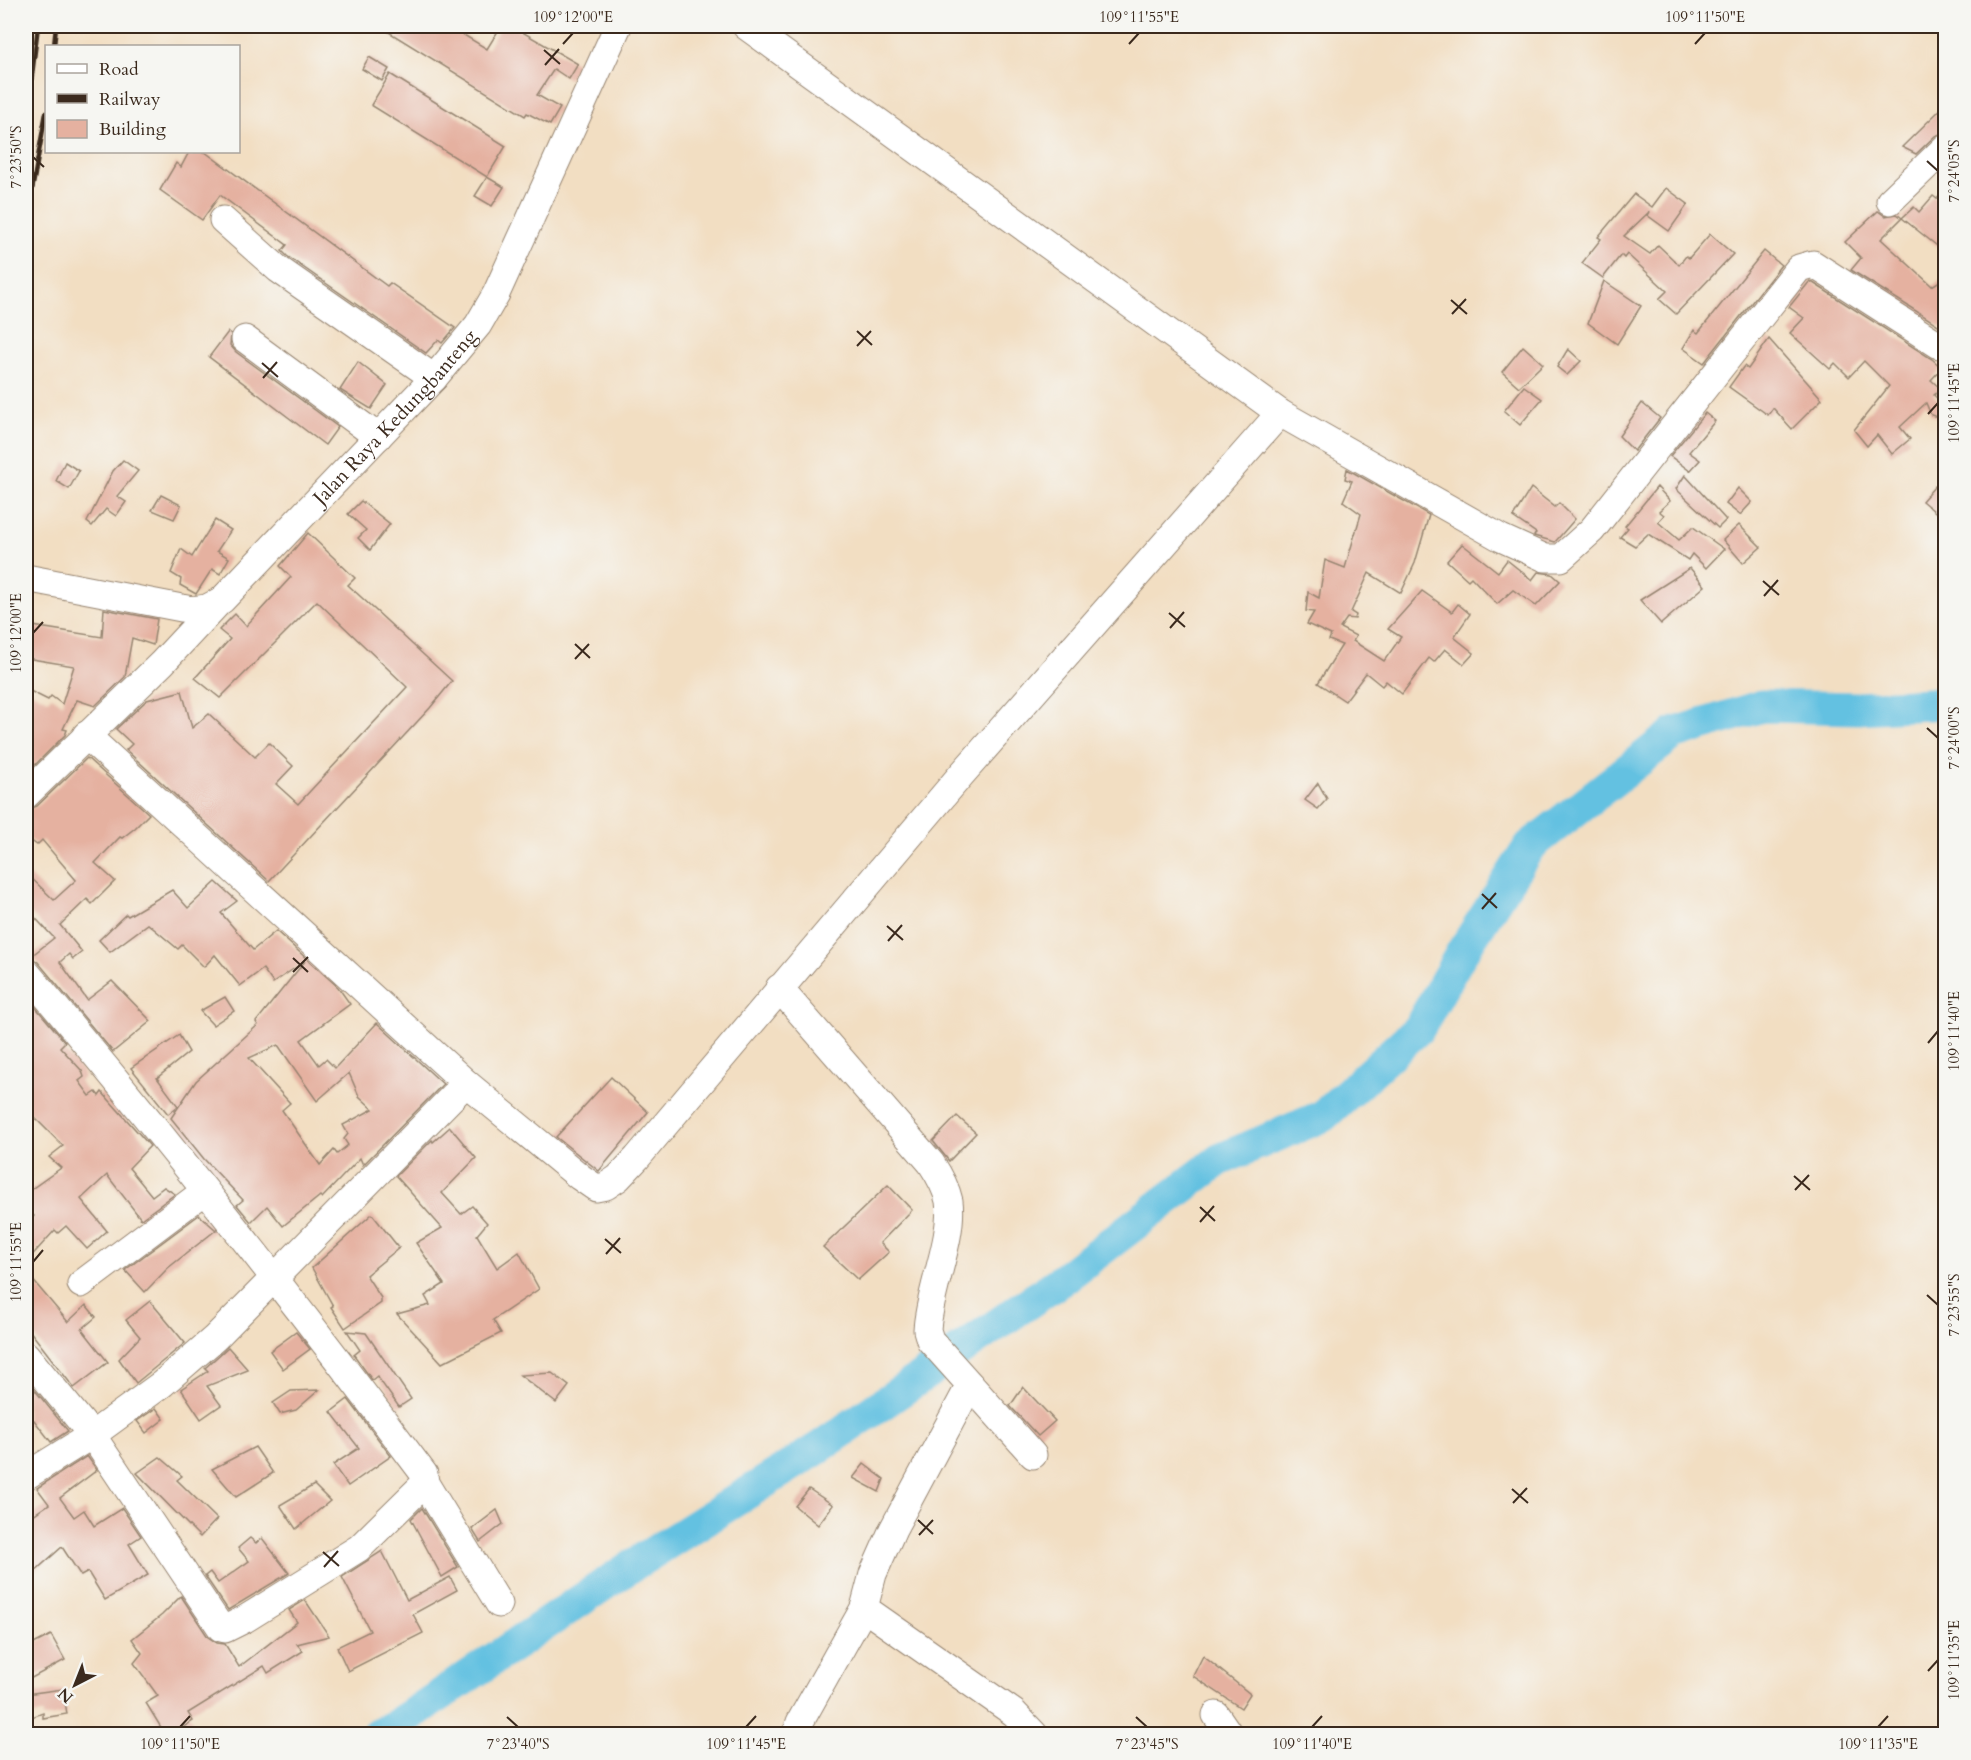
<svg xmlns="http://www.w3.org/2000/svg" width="1971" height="1760" font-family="Cardo,serif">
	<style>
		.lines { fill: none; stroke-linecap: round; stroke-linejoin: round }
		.river { stroke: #63c1e1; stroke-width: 33 }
		.building { fill: #e5b1a0; fill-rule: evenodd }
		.minor-casing { stroke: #968470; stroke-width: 29 }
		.minor { stroke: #fff; stroke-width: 27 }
		.rail { stroke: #3b2a1e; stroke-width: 4.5 }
		.ticks { fill: none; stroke: #3b2a1e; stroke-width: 2 }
		.labels { text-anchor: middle; stroke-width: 4.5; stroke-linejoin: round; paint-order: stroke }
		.street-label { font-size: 20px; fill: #3b2a1e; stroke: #f6f6f2 }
		.neatline { fill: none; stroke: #3b2a1e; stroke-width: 2 }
		.ticks-label { font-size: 15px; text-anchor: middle; fill: #3b2a1e }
	</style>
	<rect width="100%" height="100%" fill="#f6f6f2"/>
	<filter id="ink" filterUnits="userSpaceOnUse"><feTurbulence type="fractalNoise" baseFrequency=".0167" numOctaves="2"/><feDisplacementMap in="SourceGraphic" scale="12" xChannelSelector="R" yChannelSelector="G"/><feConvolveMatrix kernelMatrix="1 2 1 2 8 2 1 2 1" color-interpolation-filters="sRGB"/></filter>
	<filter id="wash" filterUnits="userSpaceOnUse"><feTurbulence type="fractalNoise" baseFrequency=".008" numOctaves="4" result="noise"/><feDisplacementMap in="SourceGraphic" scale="24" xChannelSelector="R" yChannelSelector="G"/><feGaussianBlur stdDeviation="1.35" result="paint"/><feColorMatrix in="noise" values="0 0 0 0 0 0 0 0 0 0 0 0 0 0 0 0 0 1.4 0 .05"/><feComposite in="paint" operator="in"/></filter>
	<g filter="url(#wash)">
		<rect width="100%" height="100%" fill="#f2dec2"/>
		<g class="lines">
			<polyline class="river" points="377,1734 396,1725 630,1567 817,1449 1063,1279 1219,1160 1323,1116 1419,1028 1462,952 1530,846 1673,734 1762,706 1858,708 1946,703"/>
		</g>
		<g id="blocks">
			<g class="building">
				<polygon points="379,26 449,26 487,49 501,26 512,26 578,64 569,79 554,69 537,95 560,108 550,125 527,113 525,116"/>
				<polygon points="369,57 389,69 382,81 362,69"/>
				<polygon points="390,74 506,146 487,177 371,105"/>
				<polygon points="1946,104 1946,132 1935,136 1916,154 1902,147"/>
				<polygon points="189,152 205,152 387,286 390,283 455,328 442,343 438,340 426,353 287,256 282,251 287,245 220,195 202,220 160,190 176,163 181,167"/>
				<polygon points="487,177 504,187 492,206 475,196"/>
				<polygon points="1666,188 1688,204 1669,231 1647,215 1649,212 1624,236 1650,254 1658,245 1679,265 1686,256 1689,258 1710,234 1733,254 1676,314 1659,299 1667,291 1627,254 1624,258 1621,255 1603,278 1582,263 1601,239 1598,237 1634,194 1652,207"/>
				<polygon points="1946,188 1946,253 1902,218 1914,207 1919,212 1933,196 1937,199"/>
				<polygon points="1878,211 1885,216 1897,214 1902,218 1881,239 1932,286 1946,277 1946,330 1851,270 1861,258 1845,242"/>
				<polygon points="1764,251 1781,265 1704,363 1683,348 1694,330 1698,333"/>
				<polygon points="1604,281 1641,306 1617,344 1588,323"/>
				<polygon points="1810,281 1932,359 1942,368 1931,380 1941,389 1934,395 1946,408 1946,420 1931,415 1926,403 1900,427 1910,439 1892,454 1877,435 1867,446 1854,430 1889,386 1864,361 1849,377 1835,363 1830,369 1790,333 1804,318 1789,307"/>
				<polygon points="228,332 231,334 230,345 236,352 338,427 325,445 209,357"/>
				<polygon points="1769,339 1822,399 1792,429 1773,408 1768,415 1729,387 1744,366 1748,369"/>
				<polygon points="1523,346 1543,364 1519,387 1502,372"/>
				<polygon points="1568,349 1581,361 1567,375 1557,367"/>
				<polygon points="358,362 387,385 371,409 340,390"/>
				<polygon points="1524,386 1542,399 1520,425 1504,411"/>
				<polygon points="1642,403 1660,418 1634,451 1619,436"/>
				<polygon points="1705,413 1715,421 1689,452 1700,460 1690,471 1670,456"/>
				<polygon points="123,460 138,471 117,496 126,502 116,516 106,509 92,526 87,522 113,471"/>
				<polygon points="65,462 79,471 69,489 56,481"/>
				<polygon points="1347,469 1429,515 1415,563 1401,593 1369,573 1351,612 1356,615 1355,619 1347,618 1340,628 1356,636 1353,641 1384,661 1401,637 1388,629 1422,591 1452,612 1458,604 1470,614 1454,637 1474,653 1464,664 1445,649 1434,662 1429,658 1402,694 1386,681 1382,686 1366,673 1345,701 1318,683 1342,645 1329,640 1331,635 1307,624 1314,612 1306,611 1308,592 1319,598 1325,560 1345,568 1361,514 1343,501 1352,481 1345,479"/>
				<polygon points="1685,475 1726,520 1718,528 1676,489"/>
				<polygon points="1935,486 1946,494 1946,521 1922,501"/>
				<polygon points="1657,487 1670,501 1659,511 1664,515 1658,522 1679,540 1693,527 1724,549 1706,568 1692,554 1688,560 1648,534 1635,546 1620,537 1628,528 1625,526"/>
				<polygon points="1531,488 1555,507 1559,503 1575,519 1555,542 1534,536 1536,533 1513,517"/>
				<polygon points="1738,488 1752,502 1740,515 1726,504"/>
				<polygon points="161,495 181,505 174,519 152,510"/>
				<polygon points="361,501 390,524 370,550 358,538 366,530 348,514"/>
				<polygon points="215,520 231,530 217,551 229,558 220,574 212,569 196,594 180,585 181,579 171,573 181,549 192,557"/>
				<polygon points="1739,525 1761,547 1743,563 1723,540"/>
				<polygon points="308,533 355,578 348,585 452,681 430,708 269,881 126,750 132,744 116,729 147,700 182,691 192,728 209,714 255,757 269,743 293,766 276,784 298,804 407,687 317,601 220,698 195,678 230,639 219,630 235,614 246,626 291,577 280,566"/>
				<polygon points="1462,544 1498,572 1507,560 1532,580 1538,572 1552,574 1560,581 1536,606 1513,590 1497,604 1471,577 1468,580 1447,561"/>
				<polygon points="1690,568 1705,586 1661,624 1640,600"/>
				<polygon points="104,609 157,619 153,645 132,638 125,677 95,706 77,700 63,729 67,730 65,735 26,774 26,689 48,700 51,696 62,704 74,666 26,658 26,625 102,637"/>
				<polygon points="87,758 149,814 135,828 122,838 120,837 95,863 115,881 92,904 87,899 60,925 82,952 73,959 69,954 60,962 87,1000 112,981 151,1021 113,1052 38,962 30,957 54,938 26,908 26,873 54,900 76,880 42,840 37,845 26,837 26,810 37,806"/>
				<polygon points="1318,783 1327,799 1318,809 1305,800"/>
				<path d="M 216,882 L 237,901 L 221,913 L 253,950 L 276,931 L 338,987 L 350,1004 L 301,1040 L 319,1065 L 326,1059 L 335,1068 L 377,1023 L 443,1084 L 363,1165 L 360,1158 L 322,1198 L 320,1196 L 283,1226 L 267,1206 L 251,1222 L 237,1205 L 243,1200 L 204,1159 L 171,1118 L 196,1081 L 258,1025 L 256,1022 L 305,961 L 273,983 L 263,969 L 240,986 L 215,955 L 204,967 L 182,945 L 178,949 L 148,924 L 110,952 L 99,940 L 126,914 L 128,916 L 172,890 L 188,908 ZM 278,1045 L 317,1101 L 349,1073 L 359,1096 L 373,1109 L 343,1125 L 348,1134 L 344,1139 L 348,1145 L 337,1154 L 334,1150 L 320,1165 L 282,1110 L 290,1103 L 249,1058 Z"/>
				<polygon points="26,996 65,1042 60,1047 82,1071 84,1077 79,1081 90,1096 96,1092 99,1096 102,1092 150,1146 129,1168 152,1196 164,1187 175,1194 141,1219 107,1175 81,1199 107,1231 87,1249 66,1226 58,1233 55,1230 26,1262 26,1224 34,1216 26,1208 26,1193 61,1168 49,1157 63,1146 26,1109"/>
				<polygon points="225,997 234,1011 213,1025 200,1011"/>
				<polygon points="179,1035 189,1052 157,1078 178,1106 168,1114 131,1068"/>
				<polygon points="611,1077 648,1112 599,1171 556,1137"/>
				<polygon points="957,1116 976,1133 949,1161 933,1141"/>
				<polygon points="450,1127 476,1158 442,1193 461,1214 472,1206 487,1223 477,1235 497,1268 519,1252 539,1289 493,1320 501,1333 442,1363 397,1314 430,1305 425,1296 444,1284 416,1243 442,1228 396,1176 432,1140 433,1142"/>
				<polygon points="888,1185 912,1210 880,1243 889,1252 858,1280 823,1247"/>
				<polygon points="372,1214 399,1248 366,1275 381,1298 381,1303 345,1328 331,1307 333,1306 312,1268"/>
				<polygon points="199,1215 216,1230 168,1268 145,1292 125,1270"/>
				<polygon points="26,1272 68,1322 86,1305 96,1317 82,1329 108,1362 74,1388 26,1326"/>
				<polygon points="150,1301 185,1343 136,1383 119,1359 140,1337 126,1320"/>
				<polygon points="347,1331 366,1333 411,1399 399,1407 377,1376 372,1380 354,1355 360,1350"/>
				<polygon points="296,1332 310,1349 283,1369 270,1351"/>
				<polygon points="228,1347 248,1370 207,1386 221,1405 201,1419 181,1389 208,1371 205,1368"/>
				<polygon points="552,1373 569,1386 556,1403 520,1375"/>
				<polygon points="26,1379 68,1431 51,1442 34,1420 26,1426"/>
				<polygon points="1023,1387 1055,1421 1038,1436 1010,1406"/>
				<polygon points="319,1390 296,1410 280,1414 273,1403 291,1391"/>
				<polygon points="348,1399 391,1456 348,1486 333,1465 359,1448 331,1412"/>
				<polygon points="156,1408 164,1419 146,1433 137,1421"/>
				<polygon points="255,1447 273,1473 236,1497 212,1469"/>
				<polygon points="87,1456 97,1470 60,1498 74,1517 84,1510 94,1526 122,1508 141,1536 129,1544 148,1575 105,1600 88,1572 81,1576 62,1547 26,1579 26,1520 49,1504 37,1488"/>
				<polygon points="160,1457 182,1476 177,1480 217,1519 200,1537 137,1473"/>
				<polygon points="864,1464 884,1479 879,1492 853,1478"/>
				<polygon points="314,1485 330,1501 296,1529 280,1505"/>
				<polygon points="809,1489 833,1505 818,1525 795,1506"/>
				<polygon points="422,1508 458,1567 442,1577 411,1519"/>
				<polygon points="497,1510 503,1524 480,1542 472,1529"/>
				<polygon points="250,1538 256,1543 262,1538 289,1573 228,1610 205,1576 210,1572 218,1583 249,1561 238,1548"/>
				<polygon points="382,1551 407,1600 450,1577 457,1590 413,1614 423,1633 348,1671 337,1647 370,1631 342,1577"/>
				<polygon points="181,1596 208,1637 217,1643 225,1644 239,1667 297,1622 289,1610 305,1600 329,1636 297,1644 303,1651 268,1673 264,1666 188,1713 193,1721 172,1734 165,1734 146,1703 158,1696 134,1663 142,1653 132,1639 162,1615"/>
				<polygon points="51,1635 65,1660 26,1681 26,1648"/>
				<polygon points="1203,1656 1250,1694 1241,1708 1193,1676"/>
				<polygon points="63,1689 67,1714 43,1718 43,1713 26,1719 26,1694"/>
			</g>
		</g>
	</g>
	<g filter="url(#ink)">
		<use href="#blocks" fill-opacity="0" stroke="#968470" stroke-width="1.5"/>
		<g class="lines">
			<defs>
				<g id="minor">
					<polyline points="746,26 1280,413 1501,538 1545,558 1561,558 1592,530 1799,268 1813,264 1939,345 1946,346"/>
					<polyline points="1890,201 1946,147"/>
					<polyline points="223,220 278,269 434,378"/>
					<polyline points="245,339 378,437"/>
					<path id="s1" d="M 26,578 L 192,610 L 207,608 L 222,600 L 434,378 L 478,325 L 496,294 L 618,26"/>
					<polyline points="86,735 466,1083 580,1177 596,1188 606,1186 618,1178 637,1158 961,775 1280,413"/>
					<polyline points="26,795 162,663 217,604"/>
					<path d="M 26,972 C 164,1135 296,1303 424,1474 L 425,1483 L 359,1548 L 245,1619 L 225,1629 L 221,1628 L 92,1435 L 26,1355"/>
					<path d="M 779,988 L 931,1163 C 939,1175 946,1187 949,1201 C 954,1238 929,1291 927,1330 L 930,1340 L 1033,1455"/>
					<polyline points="81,1284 205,1191"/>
					<polyline points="970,1385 893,1529 873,1574 864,1608 1014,1713 1034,1734"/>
					<polyline points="26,1476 92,1435 162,1384 215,1338 466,1083"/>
					<polyline points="425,1483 499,1604"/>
					<polyline points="1216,1715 1229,1734"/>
					<polyline points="796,1734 800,1722 864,1608"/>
				</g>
			</defs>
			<use href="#minor" class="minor-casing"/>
			<use href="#minor" class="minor"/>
			<g class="rail">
				<polyline points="54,46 56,26"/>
				<polyline points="26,124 38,26"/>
				<polyline points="26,223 46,113"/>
			</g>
		</g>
	</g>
	<path class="ticks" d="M 563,44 L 573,33M 1129,44 L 1139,33M 1695,44 L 1705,33M 544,50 L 560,64M 545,65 L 559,49M 33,157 L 44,167M 1927,161 L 1938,171M 1451,300 L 1467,314M 1452,314 L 1466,299M 857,331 L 872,345M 857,346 L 871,331M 262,363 L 278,377M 263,378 L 277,362M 1928,414 L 1938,403M 1763,581 L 1779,595M 1764,596 L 1778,580M 1169,613 L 1185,627M 1170,628 L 1184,612M 33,633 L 43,622M 575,644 L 590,658M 575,659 L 589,644M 1927,728 L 1938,738M 1482,894 L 1497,908M 1482,909 L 1496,893M 887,926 L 903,940M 888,941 L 902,925M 293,958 L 308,972M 293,972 L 308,957M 1928,1043 L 1938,1031M 1794,1176 L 1810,1190M 1795,1190 L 1809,1175M 1200,1207 L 1215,1221M 1200,1222 L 1214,1206M 605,1239 L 621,1253M 606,1254 L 620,1238M 33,1262 L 43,1250M 1927,1295 L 1938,1305M 1512,1489 L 1528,1503M 1513,1503 L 1527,1488M 918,1520 L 933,1534M 919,1535 L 933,1520M 323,1552 L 339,1566M 324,1567 L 338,1551M 1928,1671 L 1938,1660M 507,1717 L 518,1727M 1136,1717 L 1147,1727M 180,1727 L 190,1716M 746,1727 L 756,1716M 1312,1727 L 1322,1716M 1878,1727 L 1888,1716"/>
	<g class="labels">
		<g class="street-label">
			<text dy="7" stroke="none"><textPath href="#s1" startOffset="453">Jalan Raya Kedungbanteng</textPath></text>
		</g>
	</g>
	<rect width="1971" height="1760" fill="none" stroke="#f6f6f2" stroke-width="66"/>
	<rect x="45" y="45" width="195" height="108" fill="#f6f6f2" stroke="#aba49d" stroke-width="1.5"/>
	<rect x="57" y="64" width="30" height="9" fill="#ffffff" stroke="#aba49d" stroke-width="1.5"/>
	<text x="99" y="75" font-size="18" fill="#3b2a1e">Road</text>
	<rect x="57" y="94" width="30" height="9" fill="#3b2a1e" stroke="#aba49d" stroke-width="1.5"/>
	<text x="99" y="105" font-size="18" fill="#3b2a1e">Railway</text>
	<rect x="57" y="120" width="30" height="18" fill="#e5b1a0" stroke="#aba49d" stroke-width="1.5"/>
	<text x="99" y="135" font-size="18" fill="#3b2a1e">Building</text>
	<g transform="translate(75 1685) rotate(222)" stroke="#f6f6f2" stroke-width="4.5" paint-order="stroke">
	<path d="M0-4.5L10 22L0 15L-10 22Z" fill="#3b2a1e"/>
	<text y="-9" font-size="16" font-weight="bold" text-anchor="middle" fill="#3b2a1e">N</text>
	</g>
	<rect x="33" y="33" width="1905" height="1694" class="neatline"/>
	<g class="ticks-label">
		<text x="573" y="22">109°12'00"E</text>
		<text x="1139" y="22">109°11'55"E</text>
		<text x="1705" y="22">109°11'50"E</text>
		<text transform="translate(16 157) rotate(-90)" y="5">7°23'50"S</text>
		<text transform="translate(1954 171) rotate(-90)" y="5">7°24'05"S</text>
		<text transform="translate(1954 403) rotate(-90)" y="5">109°11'45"E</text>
		<text transform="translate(16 633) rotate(-90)" y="5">109°12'00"E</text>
		<text transform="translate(1954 738) rotate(-90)" y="5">7°24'00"S</text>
		<text transform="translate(1954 1031) rotate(-90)" y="5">109°11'40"E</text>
		<text transform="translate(16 1262) rotate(-90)" y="5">109°11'55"E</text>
		<text transform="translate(1954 1305) rotate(-90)" y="5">7°23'55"S</text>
		<text transform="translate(1954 1660) rotate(-90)" y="5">109°11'35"E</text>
		<text x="180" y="1749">109°11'50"E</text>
		<text x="518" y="1749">7°23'40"S</text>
		<text x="746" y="1749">109°11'45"E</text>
		<text x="1147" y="1749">7°23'45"S</text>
		<text x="1312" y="1749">109°11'40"E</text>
		<text x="1878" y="1749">109°11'35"E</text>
	</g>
</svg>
